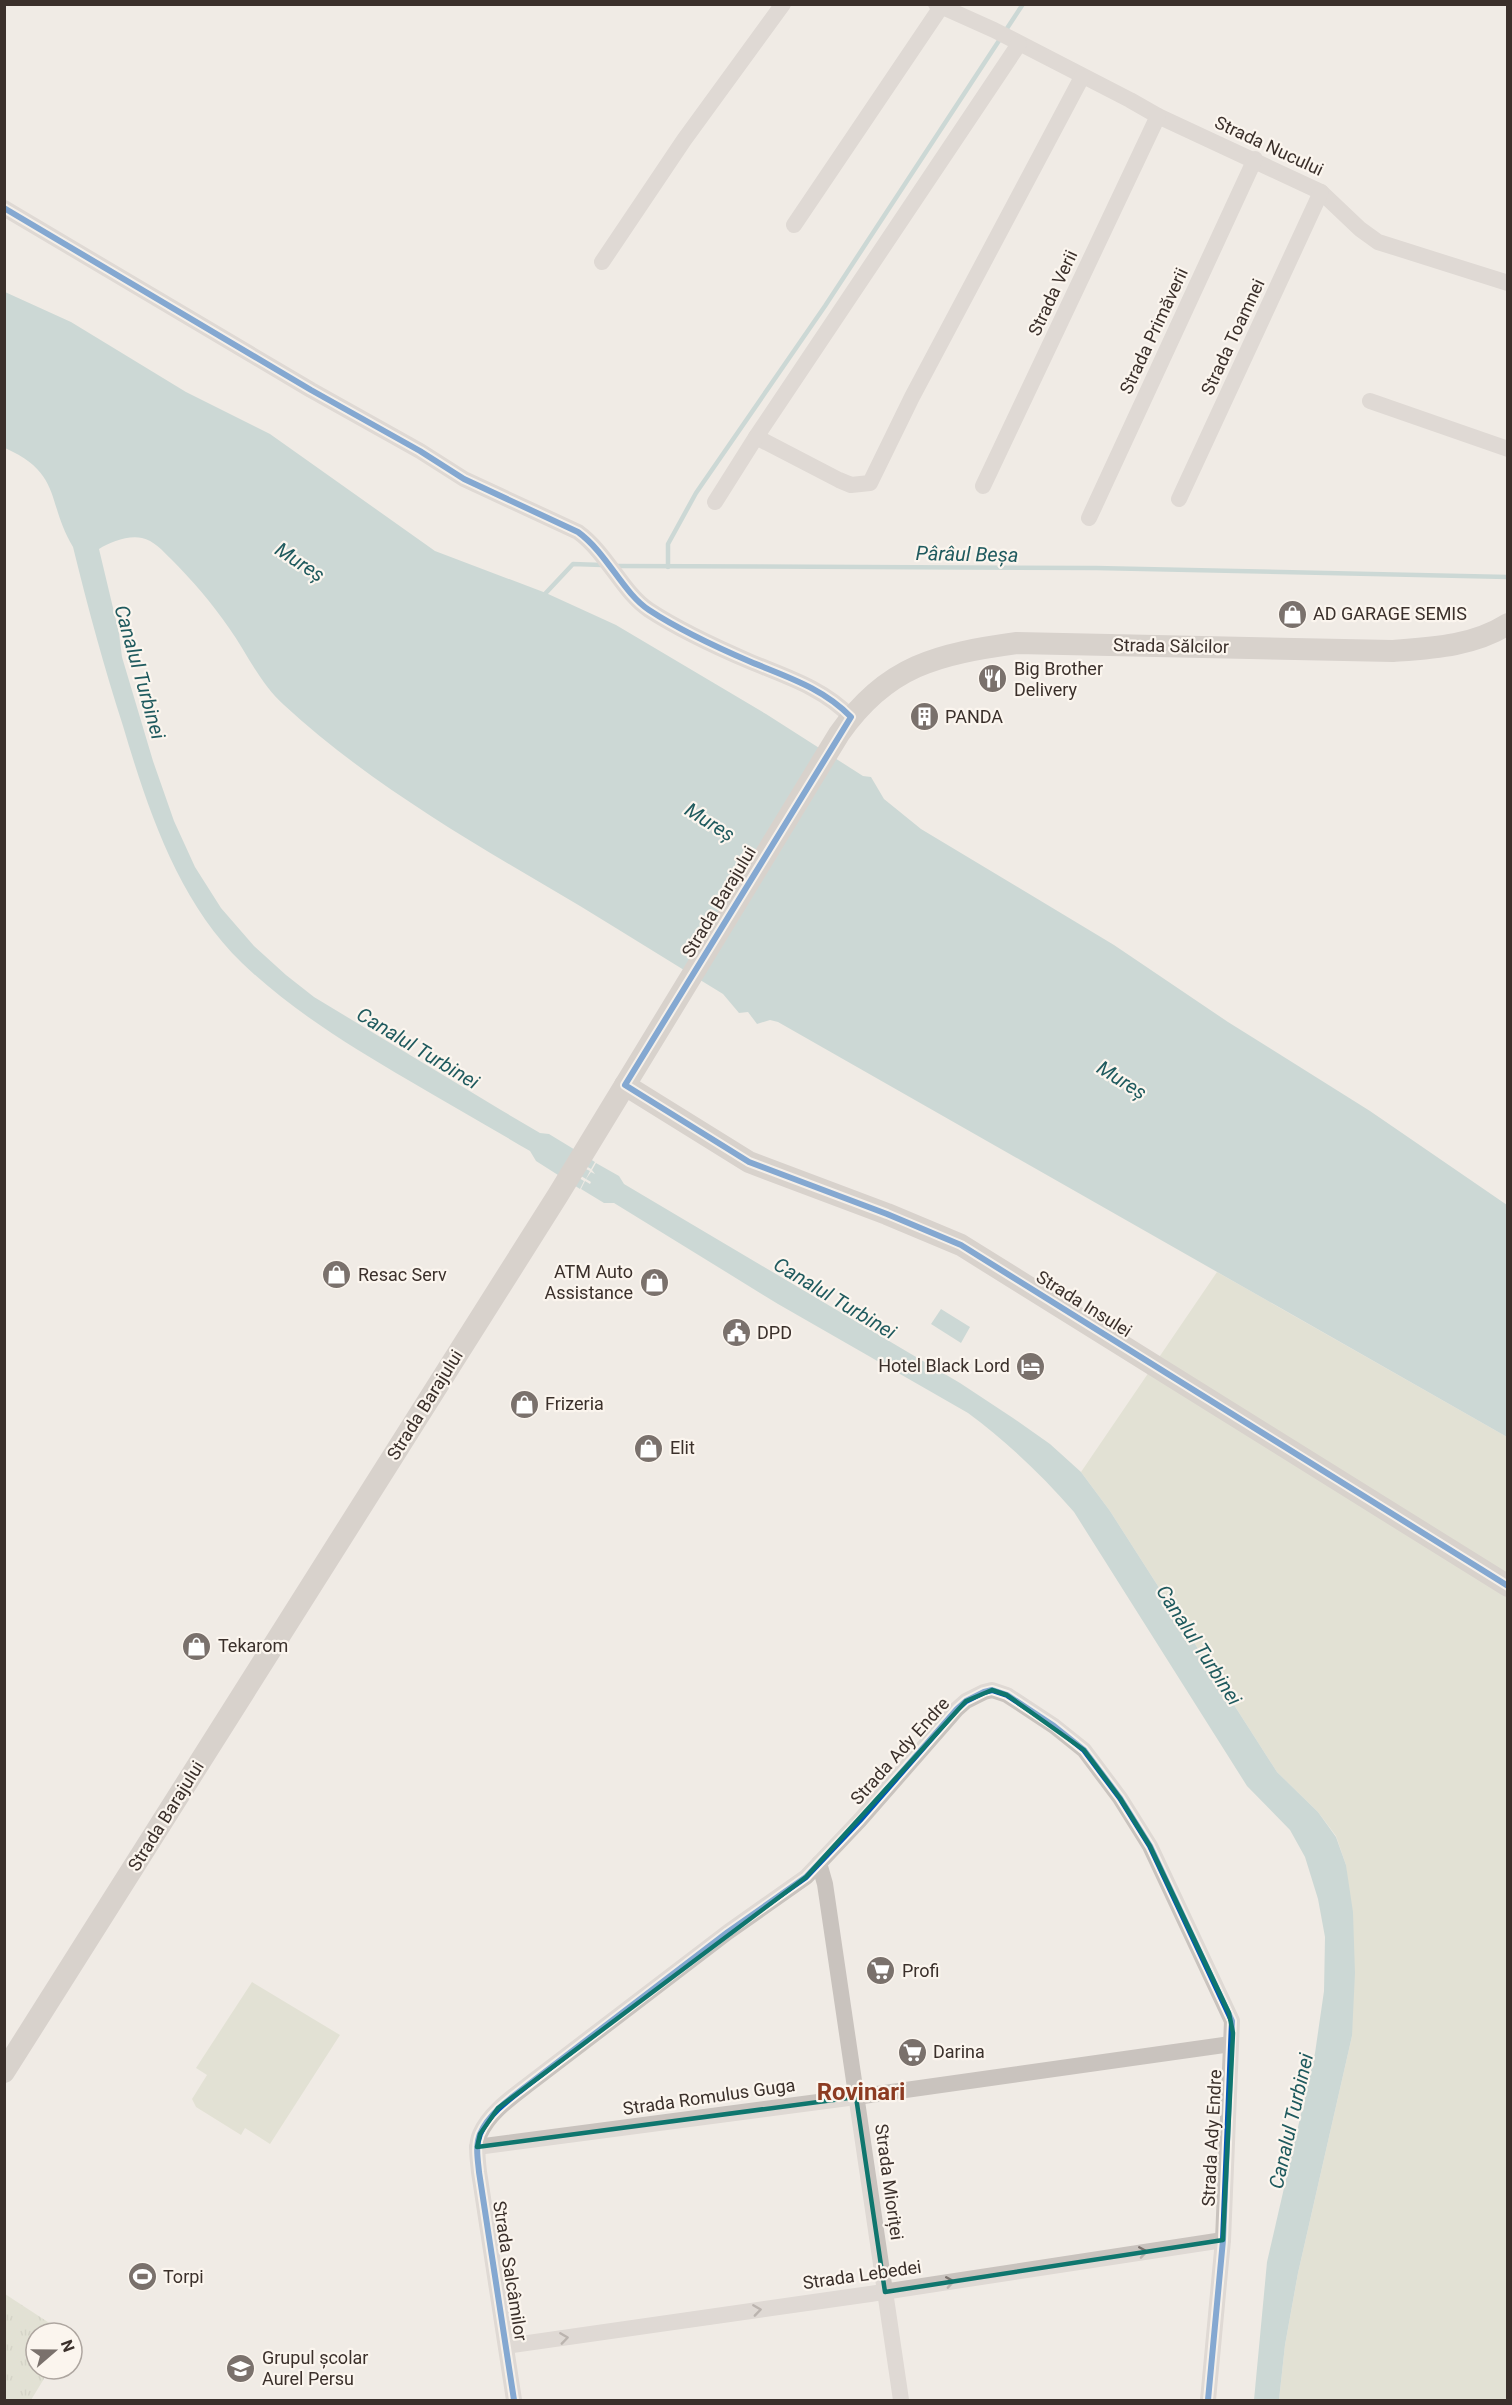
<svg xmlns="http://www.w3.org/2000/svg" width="1512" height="2405" font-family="Roboto,sans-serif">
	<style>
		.grass { fill: url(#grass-tufts) }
		.park { fill: #d1d6bf }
		.water { fill: #a1c2c1 }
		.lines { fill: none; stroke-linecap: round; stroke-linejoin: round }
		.stream { stroke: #a1c2c1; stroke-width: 4.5 }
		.street { stroke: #c9c3be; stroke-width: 16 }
		.secondary { stroke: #bab3ae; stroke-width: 22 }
		.cycleway-casing { stroke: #fbf5ee; stroke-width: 10 }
		.cycleway { stroke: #0057b8; stroke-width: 6 }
		.oneway { stroke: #7b726d }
		.marked { fill: none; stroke: #0f766e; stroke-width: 4.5; stroke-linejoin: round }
		.labels { text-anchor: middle; stroke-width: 4.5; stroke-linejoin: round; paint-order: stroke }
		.street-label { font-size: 18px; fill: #3b302b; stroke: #fbf5ee }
		.poi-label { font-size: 18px; fill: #3b302b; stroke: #fbf5ee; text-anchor: start }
		.water-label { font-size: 20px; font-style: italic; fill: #1f5a5e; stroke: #fbf5ee }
		.district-label { font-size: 24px; font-weight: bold; fill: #8c3b22; stroke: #fbf5ee }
	</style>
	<defs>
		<pattern id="grass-tufts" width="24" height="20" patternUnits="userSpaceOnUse" patternTransform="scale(1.5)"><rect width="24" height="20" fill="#d1d6bf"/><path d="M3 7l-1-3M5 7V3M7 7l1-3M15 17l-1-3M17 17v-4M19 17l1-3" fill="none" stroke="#b4b8a4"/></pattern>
	</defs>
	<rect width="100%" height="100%" fill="#f0ebe5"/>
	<polygon class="grass" points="5,2294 54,2326 60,2333 36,2333 36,2369 50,2369 31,2400 5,2400"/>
	<g class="park">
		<polygon points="1217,1272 1507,1437 1507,2400 1279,2400 1285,2345 1298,2273 1352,2036 1346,1865 1336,1836 1318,1812 1277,1772 1110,1511 1081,1472"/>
		<polygon points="252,1982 340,2035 270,2144 245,2128 241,2135 196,2107 192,2099 207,2075 196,2068"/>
	</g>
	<g class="water">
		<path d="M 5,292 L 71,322 L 186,392 L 270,434 L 435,551 L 546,593 L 616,625 L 766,714 L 863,776 L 871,777 L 884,799 L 921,829 L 1114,945 L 1228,1022 L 1370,1111 L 1507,1205 L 1507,1437 L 778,1022 L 770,1020 L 757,1024 L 748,1012 L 739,1013 L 723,994 C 675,965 628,935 580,906 C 478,846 372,786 284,705 C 260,684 247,653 229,628 C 212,603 192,580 171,559 C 163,551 153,540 142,538 C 128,535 110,542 99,549 L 119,633 L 122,657 L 153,761 L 174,821 L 195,867 L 221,908 L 254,946 L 286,975 L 314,997 L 501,1110 L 540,1133 L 549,1134 L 595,1162 L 591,1169 L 586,1166 L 584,1168 L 590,1171 L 586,1179 L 581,1176 L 579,1178 L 584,1181 L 580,1189 L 536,1161 L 530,1151 C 489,1127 449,1104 408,1080 C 350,1046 291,1010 242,963 C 178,901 148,810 123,726 C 104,667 88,608 73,547 C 46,502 63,474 5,448 Z"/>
		<path d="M 596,1163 L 619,1176 L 624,1184 L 960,1383 L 1013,1418 L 1050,1444 L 1081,1472 L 1110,1511 L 1277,1772 L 1318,1812 L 1336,1837 L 1346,1865 L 1353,1912 L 1355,1973 L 1352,2036 L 1298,2273 L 1285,2345 L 1279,2400 L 1254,2400 L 1267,2262 L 1315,2053 L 1324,1991 L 1325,1937 L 1318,1899 L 1305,1857 L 1290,1830 L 1247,1786 L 1074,1512 C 1042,1475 1007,1442 968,1413 L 778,1304 L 614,1203 L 604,1203 L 581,1189 L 585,1181 L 590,1184 L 591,1182 L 586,1179 L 591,1172 L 595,1174 L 592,1170 Z"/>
		<polygon points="941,1309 970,1327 961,1343 931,1324"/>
	</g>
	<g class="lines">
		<g class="stream">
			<polyline points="616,566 1096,568 1508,577"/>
			<polyline points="668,567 668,544 696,493 825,306 1023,4"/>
			<polyline points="543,596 573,564 602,565"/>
		</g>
		<g class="street">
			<polyline points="936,4 994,30 1130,100 1158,116 1321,192 1360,229 1378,242 1508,283"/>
			<path d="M 4,208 L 311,390 L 420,451 L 464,479 L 578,532 C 607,553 623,593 649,610 C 681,631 716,647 751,662 C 787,677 823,688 851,717"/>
			<polyline points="794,225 941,7"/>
			<polyline points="602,262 684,140 783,4"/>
			<polyline points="1370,401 1508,449"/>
			<polyline points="756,437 839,480 851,485 870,483 912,397 1082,77"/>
			<polyline points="983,486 1158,116"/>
			<polyline points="1179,499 1321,192"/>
			<polyline points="715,502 756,437 1019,44"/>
			<polyline points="1089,518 1255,159"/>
			<polyline points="819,1863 825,1884 901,2400"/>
			<polyline points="477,2147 856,2097 1231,2044"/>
			<polyline points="506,2346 870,2294 1223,2240"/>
			<path d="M 514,2400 L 479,2172 C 478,2160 475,2146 480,2134 C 489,2113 511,2098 529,2084 L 728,1932 L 806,1877 L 860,1820 L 957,1709 L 966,1701 L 984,1692 L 992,1690 L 1007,1695 L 1054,1726 L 1084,1750 L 1120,1798 L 1150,1846 L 1232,2021 L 1223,2240 L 1208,2400"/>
		</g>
		<g class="secondary">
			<polyline points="625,1085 749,1162 887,1214 961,1245 1508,1586"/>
			<path d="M 4,2072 L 558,1195 L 839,734 C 887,665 938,654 1017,643 L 1393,651 C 1433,648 1473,646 1508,624"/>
		</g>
		<defs>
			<g id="cycleway">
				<path d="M 4,208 L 311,390 L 420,451 L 464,479 L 578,532 C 607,553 623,593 649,610 C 681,631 716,647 751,662 C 787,677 823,688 851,717 L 625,1085 L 749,1162 L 887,1214 L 961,1245 L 1508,1586"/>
				<path d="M 514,2400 L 479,2172 C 478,2160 475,2146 480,2134 C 489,2113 511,2098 529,2084 L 728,1932 L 806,1877 L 860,1820 L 957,1709 L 966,1701 L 984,1692 L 992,1690 L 1007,1695 L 1054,1726 L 1084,1750 L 1120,1798 L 1150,1846 L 1232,2021 L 1223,2240 L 1208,2400"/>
			</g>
		</defs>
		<use href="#cycleway" class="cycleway-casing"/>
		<use href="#cycleway" class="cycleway"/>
	</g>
	<defs><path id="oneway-chevron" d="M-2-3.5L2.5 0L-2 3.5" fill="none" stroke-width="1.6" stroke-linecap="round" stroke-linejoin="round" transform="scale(1.5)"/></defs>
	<g class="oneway">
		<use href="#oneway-chevron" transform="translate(1143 2252) rotate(-9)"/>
		<use href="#oneway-chevron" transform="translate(950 2282) rotate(-9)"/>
		<use href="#oneway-chevron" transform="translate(757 2310) rotate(-8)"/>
		<use href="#oneway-chevron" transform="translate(564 2338) rotate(-8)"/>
	</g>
	<path d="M0 0H1512V2405H0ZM 992,1690 L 1007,1695 L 1084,1750 L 1120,1798 L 1150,1846 L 1229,2013 L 1233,2033 L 1223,2240 L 885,2292 L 856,2097 L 477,2147 L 480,2134 L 498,2108 L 806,1877 L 966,1701 Z" fill="#f0ebe5" fill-opacity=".55" fill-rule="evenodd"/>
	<path class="marked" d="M 992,1690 L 1007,1695 L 1084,1750 L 1120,1798 L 1150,1846 L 1229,2013 L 1233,2033 L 1223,2240 L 885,2292 L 856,2097 L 477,2147 L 480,2134 L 498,2108 L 806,1877 L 966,1701 Z"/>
	<defs>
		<symbol id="shop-disc" viewBox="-11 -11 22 22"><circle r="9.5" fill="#7a716c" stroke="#fbf5ee"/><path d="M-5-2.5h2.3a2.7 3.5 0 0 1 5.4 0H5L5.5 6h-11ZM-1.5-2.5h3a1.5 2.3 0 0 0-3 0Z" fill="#fff"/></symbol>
		<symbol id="restaurant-disc" viewBox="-11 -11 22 22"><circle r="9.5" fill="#7a716c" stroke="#fbf5ee"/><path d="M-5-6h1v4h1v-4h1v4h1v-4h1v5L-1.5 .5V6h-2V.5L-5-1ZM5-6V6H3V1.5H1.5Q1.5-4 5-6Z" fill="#fff"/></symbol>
		<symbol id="building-disc" viewBox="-11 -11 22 22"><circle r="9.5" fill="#7a716c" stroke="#fbf5ee"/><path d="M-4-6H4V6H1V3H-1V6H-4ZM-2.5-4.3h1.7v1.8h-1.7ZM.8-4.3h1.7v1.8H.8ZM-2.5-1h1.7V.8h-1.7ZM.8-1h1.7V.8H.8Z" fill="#fff"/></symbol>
		<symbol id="civic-disc" viewBox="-11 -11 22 22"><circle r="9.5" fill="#7a716c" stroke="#fbf5ee"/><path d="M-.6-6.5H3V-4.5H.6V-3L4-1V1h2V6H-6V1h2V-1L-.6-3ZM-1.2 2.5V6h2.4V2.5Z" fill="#fff"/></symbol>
		<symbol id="hotel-disc" viewBox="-11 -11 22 22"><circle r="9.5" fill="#7a716c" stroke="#fbf5ee"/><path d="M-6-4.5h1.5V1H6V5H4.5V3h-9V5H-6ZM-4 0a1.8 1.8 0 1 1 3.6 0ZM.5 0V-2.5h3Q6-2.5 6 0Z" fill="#fff"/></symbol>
		<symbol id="supermarket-disc" viewBox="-11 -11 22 22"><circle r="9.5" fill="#7a716c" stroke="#fbf5ee"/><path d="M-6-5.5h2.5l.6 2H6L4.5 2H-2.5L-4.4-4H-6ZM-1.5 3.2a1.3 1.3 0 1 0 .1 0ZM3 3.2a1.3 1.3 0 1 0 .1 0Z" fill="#fff"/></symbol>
		<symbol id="stadium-disc" viewBox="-11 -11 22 22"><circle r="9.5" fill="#7a716c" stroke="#fbf5ee"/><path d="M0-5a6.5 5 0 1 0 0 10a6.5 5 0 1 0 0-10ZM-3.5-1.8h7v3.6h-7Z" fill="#fff"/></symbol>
		<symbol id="school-disc" viewBox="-11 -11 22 22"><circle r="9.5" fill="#7a716c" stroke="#fbf5ee"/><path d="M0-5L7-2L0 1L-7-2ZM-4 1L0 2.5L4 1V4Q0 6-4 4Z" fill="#fff"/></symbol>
	</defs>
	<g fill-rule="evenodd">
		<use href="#shop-disc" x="1276" y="598" width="33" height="33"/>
		<use href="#restaurant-disc" x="976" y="662" width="33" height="33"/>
		<use href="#building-disc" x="908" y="700" width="33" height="33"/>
		<use href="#shop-disc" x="320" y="1258" width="33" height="33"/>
		<use href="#shop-disc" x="638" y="1266" width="33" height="33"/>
		<use href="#civic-disc" x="720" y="1316" width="33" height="33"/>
		<use href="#hotel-disc" x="1014" y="1350" width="33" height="33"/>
		<use href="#shop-disc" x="508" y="1388" width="33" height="33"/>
		<use href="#shop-disc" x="632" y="1432" width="33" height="33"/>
		<use href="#shop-disc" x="180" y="1630" width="33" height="33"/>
		<use href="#supermarket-disc" x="864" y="1954" width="33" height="33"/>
		<use href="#supermarket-disc" x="896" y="2036" width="33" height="33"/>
		<use href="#stadium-disc" x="126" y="2260" width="33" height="33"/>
		<use href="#school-disc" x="224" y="2352" width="33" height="33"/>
	</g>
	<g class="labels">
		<g class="street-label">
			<text transform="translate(1269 146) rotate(25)" y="6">Strada Nucului</text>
			<text transform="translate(1053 293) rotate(-65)" y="6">Strada Verii</text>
			<text transform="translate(1154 331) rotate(-65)" y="6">Strada Primăverii</text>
			<text transform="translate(1233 337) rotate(-65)" y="6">Strada Toamnei</text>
			<text transform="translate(1171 646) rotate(1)" y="6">Strada Sălcilor</text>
			<text transform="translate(719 902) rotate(-59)" y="6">Strada Barajului</text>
			<text transform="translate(1084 1304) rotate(32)" y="6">Strada Insulei</text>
			<text transform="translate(425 1405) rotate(-58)" y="6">Strada Barajului</text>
			<text transform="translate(900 1751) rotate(-48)" y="6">Strada Ady Endre</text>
			<text transform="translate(166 1816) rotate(-58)" y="6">Strada Barajului</text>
			<text transform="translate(709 2097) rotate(-8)" y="6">Strada Romulus Guga</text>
			<text transform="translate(1212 2138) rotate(-87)" y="6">Strada Ady Endre</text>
			<text transform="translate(889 2182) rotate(82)" y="6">Strada Mioriței</text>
			<text transform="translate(510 2271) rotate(81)" y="6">Strada Salcâmilor</text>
			<text transform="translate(862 2275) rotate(-8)" y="6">Strada Lebedei</text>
		</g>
		<g class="poi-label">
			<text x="1313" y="620">AD GARAGE SEMIS</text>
			<text x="1014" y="675">Big Brother<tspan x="1014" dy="21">Delivery</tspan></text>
			<text x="945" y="723">PANDA</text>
			<text x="633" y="1278" text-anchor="end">ATM Auto<tspan x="633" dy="21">Assistance</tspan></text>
			<text x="358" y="1281">Resac Serv</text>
			<text x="757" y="1339">DPD</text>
			<text x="1010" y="1372" text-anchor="end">Hotel Black Lord</text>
			<text x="545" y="1410">Frizeria</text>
			<text x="670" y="1454">Elit</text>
			<text x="218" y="1652">Tekarom</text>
			<text x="902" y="1977">Profi</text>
			<text x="933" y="2058">Darina</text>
			<text x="163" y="2283">Torpi</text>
			<text x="262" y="2364">Grupul școlar<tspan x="262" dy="21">Aurel Persu</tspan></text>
		</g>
		<g class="water-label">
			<text transform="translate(967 554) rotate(1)" y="7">Pârâul Beșa</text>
			<text transform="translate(300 562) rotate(33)" y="7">Mureș</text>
			<text transform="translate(140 672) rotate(74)" y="7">Canalul Turbinei</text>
			<text transform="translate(710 822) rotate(32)" y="7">Mureș</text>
			<text transform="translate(418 1048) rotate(31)" y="7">Canalul Turbinei</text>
			<text transform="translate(1122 1080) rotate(32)" y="7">Mureș</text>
			<text transform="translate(835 1298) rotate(31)" y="7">Canalul Turbinei</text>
			<text transform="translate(1199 1645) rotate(57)" y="7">Canalul Turbinei</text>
			<text transform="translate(1291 2121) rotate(-77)" y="7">Canalul Turbinei</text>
		</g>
		<g class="district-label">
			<text x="861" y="2100">Rovinari</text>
		</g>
	</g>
	<rect width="1512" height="2405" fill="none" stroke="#3b302b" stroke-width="12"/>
	<g transform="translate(54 2351) rotate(70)"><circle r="28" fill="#fbf5ee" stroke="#aea6a0" stroke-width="1.5"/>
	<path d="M0-4.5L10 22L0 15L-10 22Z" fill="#7a716c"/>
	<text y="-9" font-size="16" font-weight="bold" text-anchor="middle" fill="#3b302b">N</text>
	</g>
</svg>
